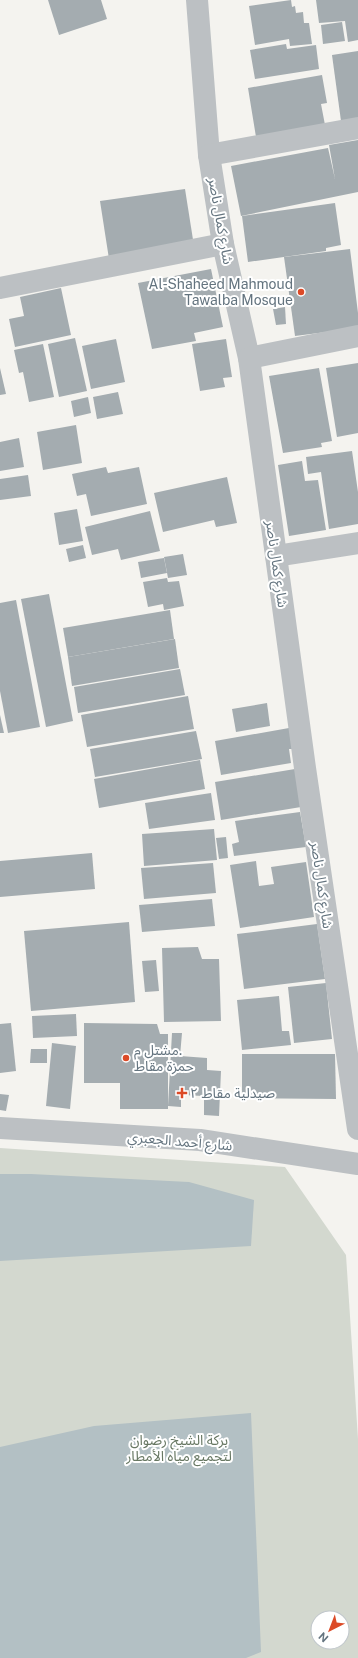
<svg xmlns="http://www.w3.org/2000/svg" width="358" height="1658" font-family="'Public Sans','Noto Sans Arabic',sans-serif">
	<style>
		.green { fill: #d3d8cf; fill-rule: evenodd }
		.water { fill: #b3c0c4 }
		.building { fill: #a4acb0 }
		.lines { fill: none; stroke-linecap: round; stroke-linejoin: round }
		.street { stroke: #bcc0c3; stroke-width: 22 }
		.poi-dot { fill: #dc4a27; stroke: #fff; stroke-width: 1.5 }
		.labels { text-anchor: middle; stroke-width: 4; stroke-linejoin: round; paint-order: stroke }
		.street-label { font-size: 14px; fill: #64747f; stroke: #fff }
		.poi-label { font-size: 14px; fill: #64747f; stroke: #fff; text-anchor: start }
		.park-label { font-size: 14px; fill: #677762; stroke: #fff }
	</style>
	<rect width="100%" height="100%" fill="#f4f3ef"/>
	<path class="green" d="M 0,1148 L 285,1167 L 346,1255 L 358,1439 L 358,1658 L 0,1658 ZM 318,1618 L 342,1618 L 342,1642 L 318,1642 Z"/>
	<g class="water">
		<polygon points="0,1174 31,1174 189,1182 254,1200 251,1246 0,1261"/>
		<polygon points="251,1413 261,1652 246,1658 0,1658 0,1447 94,1426"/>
	</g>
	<g class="building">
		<polygon points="48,0 101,0 107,19 59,35"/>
		<polygon points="291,0 292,7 295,6 296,13 303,12 304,23 309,23 312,44 290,46 289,39 255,45 249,6"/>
		<polygon points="316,0 358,0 358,40 348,42 345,21 319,23"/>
		<polygon points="342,22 345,41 323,44 321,25"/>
		<polygon points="286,44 287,49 316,45 319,69 255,79 250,50"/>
		<polygon points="358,51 358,118 341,121 332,55"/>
		<polygon points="322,75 327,103 321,104 325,125 256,137 248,88"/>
		<polygon points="358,140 358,192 241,216 231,166 328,148 335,179 329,145"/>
		<polygon points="185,189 194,246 109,259 100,201"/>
		<polygon points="335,203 341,245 326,248 326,251 248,262 242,216"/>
		<polygon points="350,249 358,313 358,328 295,336 284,257"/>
		<polygon points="211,269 223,327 194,333 196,341 152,349 138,283"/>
		<polygon points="61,288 71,335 15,347 9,319 24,316 20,297"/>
		<polygon points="285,307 286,324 276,325 273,309"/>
		<polygon points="75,338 87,391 59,397 48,344"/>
		<polygon points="116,339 125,382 91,389 82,346"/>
		<polygon points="226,339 232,377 223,378 225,387 200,391 192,344"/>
		<polygon points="43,344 54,397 29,402 23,372 19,373 14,350"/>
		<polygon points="358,363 358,433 337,437 326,368"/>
		<polygon points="0,368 6,394 0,395"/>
		<polygon points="319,368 332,441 321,443 322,447 283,453 269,376"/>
		<polygon points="118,392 123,414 97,419 93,397"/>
		<polygon points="88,397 91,413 74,417 71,401"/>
		<polygon points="76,425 82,463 43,470 37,432"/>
		<polygon points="19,438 24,467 0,471 0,442"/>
		<polygon points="352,451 358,492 358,524 329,529 321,472 308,474 306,457"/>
		<polygon points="302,461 305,481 318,480 326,530 289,536 278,465"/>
		<polygon points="106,467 108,473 139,467 147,504 91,516 86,494 77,496 72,474"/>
		<polygon points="28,475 31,496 0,500 0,479"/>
		<polygon points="227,477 237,523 216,527 214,520 163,532 154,493"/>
		<polygon points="77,509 83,541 59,545 54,513"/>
		<polygon points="150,511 160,551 121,560 118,549 92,555 85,527"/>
		<polygon points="83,545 86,558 69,562 66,549"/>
		<polygon points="183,554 187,575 168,578 164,557"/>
		<polygon points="164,558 167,573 141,578 138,562"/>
		<polygon points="167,578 168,582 179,581 184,606 164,610 163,604 148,607 143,582"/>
		<polygon points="49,594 73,721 46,727 21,599"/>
		<polygon points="16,600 40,727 8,733 0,691 0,603"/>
		<polygon points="170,610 174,639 68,657 63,628"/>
		<polygon points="175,639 179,668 72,686 68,657"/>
		<polygon points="180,669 185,695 78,713 74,687"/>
		<polygon points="188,696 194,729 87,747 81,715"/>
		<polygon points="267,703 270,726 236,732 232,709"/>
		<polygon points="0,715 4,733 0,733"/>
		<polygon points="289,728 293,749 289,749 291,763 221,775 215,741"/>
		<polygon points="196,731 202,759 95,777 90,749"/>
		<polygon points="200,760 205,789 99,808 94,779"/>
		<polygon points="295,769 301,807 221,820 215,782"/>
		<polygon points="211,793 215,820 149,829 145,803"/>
		<polygon points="300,812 306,847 234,856 232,844 239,842 235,821"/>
		<polygon points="214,829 217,860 144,866 142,834"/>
		<polygon points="226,837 228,858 219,859 216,838"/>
		<polygon points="92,853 95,889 0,897 0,861"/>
		<polygon points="256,861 259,886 274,884 271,867 306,862 314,917 240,928 230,865"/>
		<polygon points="213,863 216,893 144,899 141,868"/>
		<polygon points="212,899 215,926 142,932 139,905"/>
		<polygon points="129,922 135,1002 31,1011 24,931"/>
		<polygon points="317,924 325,979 244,989 237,934"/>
		<polygon points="198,947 202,959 219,959 221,1021 164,1022 162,948"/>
		<polygon points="156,960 159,991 145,992 142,961"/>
		<polygon points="326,983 332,1039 294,1043 288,987"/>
		<polygon points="279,996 282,1031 289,1031 291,1045 242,1050 237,1000"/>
		<polygon points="76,1014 77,1036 33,1038 32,1016"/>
		<polygon points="11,1023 16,1071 0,1073 0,1024"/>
		<polygon points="84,1023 157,1024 160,1034 168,1034 168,1109 120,1109 120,1083 84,1083"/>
		<polygon points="172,1033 182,1033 180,1056 207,1058 207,1070 221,1071 219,1116 204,1115 204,1096 181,1095 181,1107 168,1106"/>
		<polygon points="52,1043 76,1046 70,1109 46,1106"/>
		<polygon points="31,1049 47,1049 47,1063 30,1063"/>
		<polygon points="242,1054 335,1054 336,1099 242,1098"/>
		<polygon points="0,1094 9,1095 6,1111 0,1110"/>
	</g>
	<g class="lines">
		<g class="street">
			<polyline points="197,0 209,155 223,244 249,358 305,768 358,1129"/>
			<polyline points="209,155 358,128"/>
			<polyline points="0,288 223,244"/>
			<polyline points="249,358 358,336"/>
			<polyline points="276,556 358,543"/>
			<polyline points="0,1128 200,1140 358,1164"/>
		</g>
	</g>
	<g class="poi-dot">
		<circle cx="301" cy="292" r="4"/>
		<circle cx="126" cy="1058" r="4"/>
		<path d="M180 1087h4v4h4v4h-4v4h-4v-4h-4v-4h4z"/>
	</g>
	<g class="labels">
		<g class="street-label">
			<text transform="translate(221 221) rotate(80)" y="5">شارع كمال ناصر</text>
			<text transform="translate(277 564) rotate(82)" y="5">شارع كمال ناصر</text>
			<text transform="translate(322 885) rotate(82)" y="5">شارع كمال ناصر</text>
			<text transform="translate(180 1141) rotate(5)" y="5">شارع أحمد الجعبري</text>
		</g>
		<g class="poi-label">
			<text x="293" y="289" text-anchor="end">Al-Shaheed Mahmoud<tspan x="293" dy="16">Tawalba Mosque</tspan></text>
			<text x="134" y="1055">مشتل م.<tspan x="134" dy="16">حمزة مقاط</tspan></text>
			<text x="190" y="1098">صيدلية مقاط ٢</text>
		</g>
		<g class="park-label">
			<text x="179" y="1445">بركة الشيخ رضوان<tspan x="179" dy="16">لتجميع مياه الأمطار</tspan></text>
		</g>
	</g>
	<g transform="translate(330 1630) rotate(222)"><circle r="19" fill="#ffffff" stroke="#c1c7cc"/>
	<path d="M0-3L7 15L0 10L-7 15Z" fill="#dc4a27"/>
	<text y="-6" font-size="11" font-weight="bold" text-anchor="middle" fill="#64747f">N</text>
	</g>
</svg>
